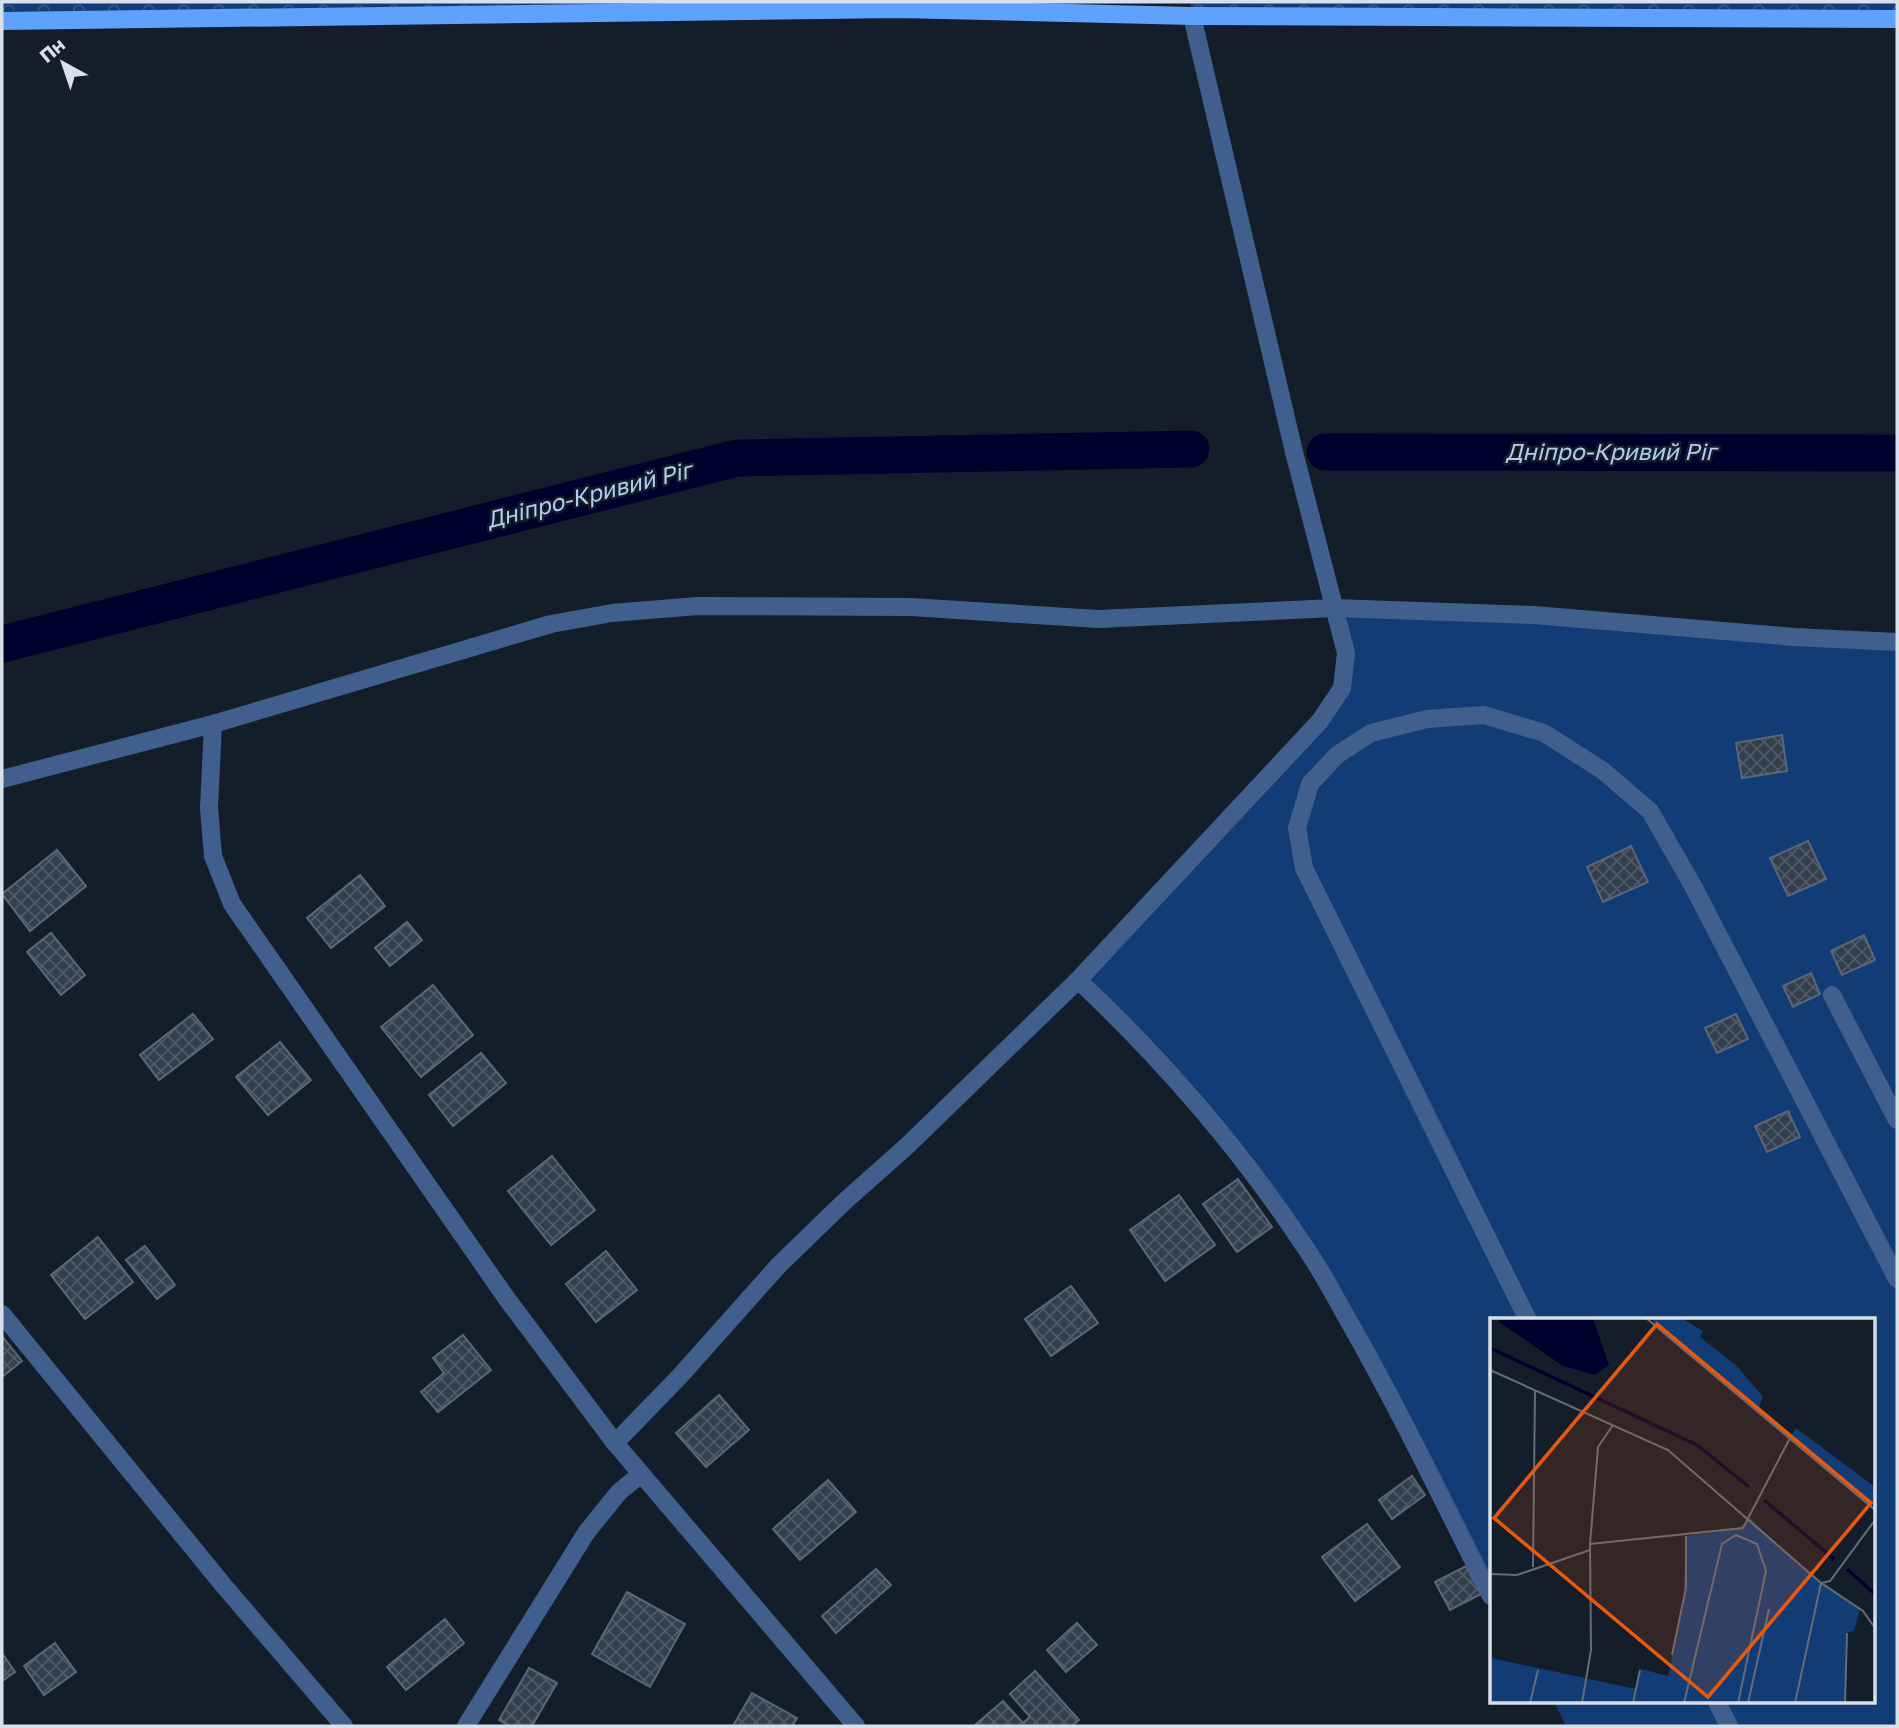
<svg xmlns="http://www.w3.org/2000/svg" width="1899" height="1728" font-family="'Golos Text',sans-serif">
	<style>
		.forest { fill: url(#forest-crowns) }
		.garden { fill: #123c76 }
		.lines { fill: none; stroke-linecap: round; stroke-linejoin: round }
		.canal { stroke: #00002c; stroke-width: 37 }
		.building { fill: url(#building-cross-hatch); stroke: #5b6676; stroke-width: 2 }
		.minor { stroke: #405f8c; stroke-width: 18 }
		.major { stroke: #5ea1fe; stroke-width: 18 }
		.labels { text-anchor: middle; stroke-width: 5; stroke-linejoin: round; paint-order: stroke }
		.water-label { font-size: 23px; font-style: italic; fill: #b3cdf2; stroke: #141e2b }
		.inset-river { fill: none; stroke: #00002c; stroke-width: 3.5 }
		.inset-road { fill: none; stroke: #636c77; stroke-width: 2 }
		.view { fill: #e8590c; fill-opacity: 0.15; stroke: #e8590c; stroke-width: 3.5 }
		.inset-edge { fill: none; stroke: #d9e0e9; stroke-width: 3.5 }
	</style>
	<defs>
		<pattern id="forest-crowns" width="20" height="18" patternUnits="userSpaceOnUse" patternTransform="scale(1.75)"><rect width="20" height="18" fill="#123c76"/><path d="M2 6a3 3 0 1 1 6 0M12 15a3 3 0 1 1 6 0" fill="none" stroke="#34588a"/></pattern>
		<pattern id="building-cross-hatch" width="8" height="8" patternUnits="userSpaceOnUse" patternTransform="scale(1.75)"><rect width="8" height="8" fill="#343f4e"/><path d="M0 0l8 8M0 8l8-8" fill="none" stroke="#515a68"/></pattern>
	</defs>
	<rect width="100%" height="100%" fill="#141e2b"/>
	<g class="forest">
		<polygon points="2,2 897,2 2,21"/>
		<polygon points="1190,2 1897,2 1897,19 1192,16"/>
	</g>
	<polygon class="garden" points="1334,608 1897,642 1897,1726 1566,1726 1554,1702 1873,1702 1873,1320 1491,1320 1491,1583 1254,1173 1078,980 1342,688"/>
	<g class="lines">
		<g class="canal">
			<polyline points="1325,452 1897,453"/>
			<polyline points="2,644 737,458 1191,449"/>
		</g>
	</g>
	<g class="building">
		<polygon points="1782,735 1787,771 1742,778 1736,743"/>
		<polygon points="1808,841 1826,879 1788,896 1770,858"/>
		<polygon points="1631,846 1648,882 1603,902 1587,867"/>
		<polygon points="57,850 86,886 30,931 2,894"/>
		<polygon points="360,875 385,906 331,948 307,918"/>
		<polygon points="407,922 422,940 390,966 375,948"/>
		<polygon points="51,933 85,975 61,995 27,952"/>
		<polygon points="1864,935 1875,960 1842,975 1831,951"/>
		<polygon points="1811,973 1820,994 1793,1007 1783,986"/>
		<polygon points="433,985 473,1035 421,1077 381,1027"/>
		<polygon points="193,1014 213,1039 159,1080 140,1055"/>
		<polygon points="1736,1014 1748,1039 1717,1053 1705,1028"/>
		<polygon points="280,1042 311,1080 268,1115 236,1077"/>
		<polygon points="481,1053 506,1083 453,1126 429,1095"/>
		<polygon points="1788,1111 1800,1137 1767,1152 1755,1126"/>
		<polygon points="552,1156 595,1210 551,1245 508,1191"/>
		<polygon points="1238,1179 1272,1227 1237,1252 1203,1204"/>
		<polygon points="1179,1195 1215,1245 1165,1281 1130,1230"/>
		<polygon points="98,1237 133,1282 85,1319 51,1275"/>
		<polygon points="145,1246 175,1285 157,1299 126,1260"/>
		<polygon points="606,1251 637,1290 596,1322 566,1284"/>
		<polygon points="1071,1286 1098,1323 1051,1356 1025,1319"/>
		<polygon points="463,1335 491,1370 438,1412 421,1392 444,1373 433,1358"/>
		<polygon points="2,1336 22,1361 2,1377"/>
		<polygon points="719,1395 749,1430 706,1467 676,1433"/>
		<polygon points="1412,1476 1425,1495 1392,1519 1379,1500"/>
		<polygon points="828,1480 856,1512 800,1560 773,1529"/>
		<polygon points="1367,1524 1400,1567 1355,1601 1322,1557"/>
		<polygon points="1466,1566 1481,1594 1450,1610 1435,1582"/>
		<polygon points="876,1569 891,1585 836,1633 822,1616"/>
		<polygon points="627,1592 685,1624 650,1687 592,1654"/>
		<polygon points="445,1619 464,1643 406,1690 387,1667"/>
		<polygon points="1077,1623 1097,1645 1066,1672 1047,1650"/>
		<polygon points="55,1643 76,1672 44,1695 24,1666"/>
		<polygon points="2,1653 15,1672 2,1681"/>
		<polygon points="529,1668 557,1683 532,1726 510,1726 499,1720"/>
		<polygon points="1035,1671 1079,1720 1072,1726 974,1726 1003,1701 1023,1723 1030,1717 1010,1694"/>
		<polygon points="752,1693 797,1718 792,1726 733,1726"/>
	</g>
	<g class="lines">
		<g class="minor">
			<polyline points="213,724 209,808 213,856 232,904 507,1299 615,1443 856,1726"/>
			<polyline points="2,779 213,724 551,624 612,613 698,606 911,607 1098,619 1334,608 1534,615 1794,637 1897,642"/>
			<path d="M 1078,980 C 1164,1061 1242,1151 1307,1250 C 1322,1272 1334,1295 1347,1318 C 1399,1409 1444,1503 1491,1596"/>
			<polyline points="1832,995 1897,1120"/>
			<polyline points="2,1314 224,1586 344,1726"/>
			<polyline points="1528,1320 1304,868 1297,828 1310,784 1337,755 1371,733 1427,719 1484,715 1544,733 1602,770 1650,811 1693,886 1897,1279"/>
			<polyline points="615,1443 680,1376 779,1265 844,1202 907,1146 1078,980 1320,721 1342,688 1346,653 1294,452 1192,16"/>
			<polyline points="1717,1702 1729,1726"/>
			<polyline points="466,1726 586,1533 619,1492 641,1474"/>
		</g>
		<polyline class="major" points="2,21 899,9 1192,16 1897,19"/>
	</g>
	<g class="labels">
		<g class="water-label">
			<text x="1611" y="460">Дніпро-Кривий Ріг</text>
			<text transform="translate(589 495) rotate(-14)" y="8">Дніпро-Кривий Ріг</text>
		</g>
	</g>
	<g transform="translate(1490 1318)">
		<rect width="385" height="385" fill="#141e2b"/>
		<path d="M 165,0 L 191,0 L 213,13 L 210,19 L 247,48 L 273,79 L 268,91 L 161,5 ZM 306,110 L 385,169 L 385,192 L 300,120 Z" fill="#123c76"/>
		<path d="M 260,200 L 309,247 L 370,291 L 364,313 L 356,315 L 355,385 L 0,385 L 1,340 L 146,371 L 151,351 L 178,358 L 193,290 L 196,218 L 248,211 Z" fill="#123c76"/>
		<path d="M 10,0 L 103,0 L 119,47 L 105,57 L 73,48 L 9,4 Z" fill="#00002c"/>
		<path class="inset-river" d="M 0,30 L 207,127 L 259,169M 274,182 L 344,241M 357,251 L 385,276"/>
		<path class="inset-road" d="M 156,0 L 385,192M 0,52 L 178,132 L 331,265 L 340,263 L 385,202M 100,226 L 253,210 L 300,120M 43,249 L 45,73M 0,256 L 27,257 L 100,232M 182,337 L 196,270 L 196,218M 40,385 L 48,352M 92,385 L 101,332 L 100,226 L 108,129 L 123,107M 143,385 L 150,352M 194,385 L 232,226 L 246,217 L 267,226 L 276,253 L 248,385M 258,385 L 279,291M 305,385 L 331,265 L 373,293 L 385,310M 355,385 L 357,315"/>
		<path class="view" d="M 167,6 L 381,185 L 218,379 L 4,200 Z"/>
		<rect width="385" height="385" class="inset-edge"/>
	</g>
	<rect width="1899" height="1728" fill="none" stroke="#d9e0e9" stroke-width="7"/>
	<g transform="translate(63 63) rotate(320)" stroke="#141e2b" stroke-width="5" paint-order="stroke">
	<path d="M0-5L12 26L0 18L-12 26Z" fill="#d9e0e9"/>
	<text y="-10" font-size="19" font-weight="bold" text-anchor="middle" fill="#d9e0e9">Пн</text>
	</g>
</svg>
